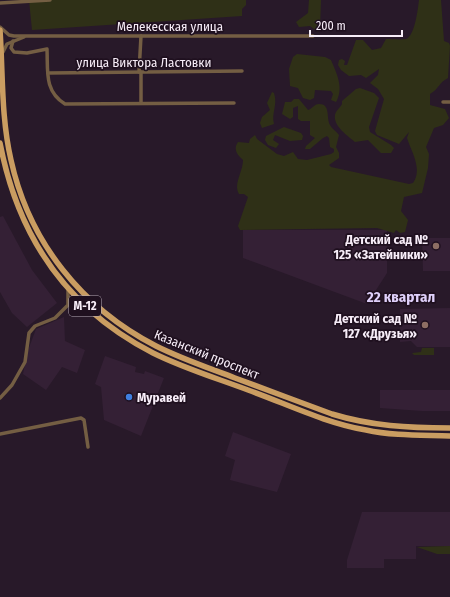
<svg xmlns="http://www.w3.org/2000/svg" width="450" height="597" font-family="'Fira Sans Condensed',sans-serif">
	<style>
		.built { fill: #342035 }
		.green { fill: #2f3017 }
		.lines { fill: none; stroke-linecap: round; stroke-linejoin: round }
		.minor { stroke: #745e43; stroke-width: 3.5 }
		.primary { stroke: #ca9d61; stroke-width: 5.5 }
		.education-dot { fill: #8d6e63; stroke: #1f101f; stroke-width: 1.5 }
		.shop-dot { fill: #3f7fe0; stroke: #1f101f; stroke-width: 1.5 }
		.labels { text-anchor: middle; stroke-width: 3.5; stroke-linejoin: round; paint-order: stroke }
		.shield { fill: #1f101f; stroke: #b6abb7; stroke-width: 1 }
		.shield-label { font-size: 12px; font-weight: bold; fill: #f7edf8 }
		.street-label { font-size: 13px; fill: #f7edf8; stroke: #1f101f }
		.poi-label { font-size: 13px; font-weight: bold; fill: #f7edf8; stroke: #1f101f; text-anchor: end }
		.quarter-label { font-size: 15px; font-weight: bold; fill: #dfd0fa; stroke: #1f101f }
	</style>
	<rect width="100%" height="100%" fill="#281929"/>
	<g class="built">
		<polygon points="3,216 32,270 57,303 27,327 12,313 0,292 0,217"/>
		<polygon points="243,230 387,230 387,273 367,304 243,258"/>
		<polygon points="422,238 450,238 450,271 423,271"/>
		<polygon points="450,308 450,347 417,347 411,341 400,342 400,309"/>
		<polygon points="64,317 65,341 85,350 77,373 62,367 46,390 23,374 27,353 36,329"/>
		<polygon points="105,356 136,367 135,372 144,374 145,371 164,378 141,436 104,420 101,387 95,384"/>
		<polygon points="380,390 450,390 450,411 422,411 380,408"/>
		<polygon points="233,432 291,454 277,492 230,480 235,460 225,456"/>
		<polygon points="362,512 450,512 450,546 416,546 416,559 384,559 384,568 347,568 347,560"/>
	</g>
	<g class="green">
		<polygon points="29,0 246,0 246,5 242,9 242,16 32,30"/>
		<polygon points="309,0 321,0 320,28 318,32 310,26 299,27 296,22 308,13"/>
		<path d="M 419,0 L 441,0 L 444,41 L 449,43 L 450,46 L 448,78 C 438,83 440,88 430,94 L 430,105 L 445,109 L 449,118 L 443,125 L 434,128 L 426,147 L 429,154 L 428,168 L 422,193 L 404,197 L 401,211 L 408,220 L 405,232 L 400,233 L 396,230 L 394,233 L 377,228 L 240,230 L 238,226 L 248,197 L 244,194 L 239,194 C 233,184 243,172 243,160 C 237,155 233,149 238,142 L 249,143 L 250,139 L 255,135 L 257,139 L 277,154 L 284,156 L 293,152 L 298,159 L 307,160 L 331,154 L 334,152 L 334,149 L 330,147 L 329,138 L 327,136 L 323,138 L 310,149 L 305,149 L 306,146 L 315,138 L 310,135 L 310,121 L 301,121 L 298,119 L 298,106 L 293,108 L 293,117 L 290,119 L 282,114 L 285,102 L 291,102 L 294,99 L 299,99 L 308,110 C 312,109 314,104 319,104 C 331,104 326,118 330,125 C 332,129 336,131 339,135 L 336,147 L 339,153 L 339,158 L 329,165 L 331,167 L 409,184 L 413,183 C 423,169 411,151 407,138 L 409,132 L 399,144 L 377,135 L 375,131 L 384,99 L 378,89 L 370,83 L 378,75 L 379,69 L 366,78 L 361,75 L 349,76 L 341,70 L 338,65 L 339,60 L 342,59 L 345,61 L 344,65 L 347,65 L 356,40 L 363,40 L 372,50 L 381,48 L 386,39 C 392,39 400,40 406,39 C 415,36 418,8 419,0 Z"/>
		<path d="M 297,54 L 325,57 L 331,60 C 337,74 344,88 336,102 L 331,100 L 333,94 L 331,91 L 315,90 L 314,98 L 310,100 L 303,98 L 298,88 L 290,86 L 289,69 L 293,57 Z"/>
		<path d="M 360,88 L 374,93 L 379,98 L 369,127 L 370,132 L 391,145 L 394,148 L 391,153 L 381,153 L 368,140 L 355,142 C 348,136 333,126 335,115 C 336,110 340,108 342,104 L 342,101 L 356,89 Z"/>
		<path d="M 272,92 L 274,93 C 278,106 271,113 274,124 L 262,128 L 260,123 L 262,117 L 270,110 L 267,103 Z"/>
		<polygon points="284,127 301,133 303,136 302,140 290,141 275,135 273,140 279,144 276,148 268,145 265,140 266,136"/>
		<polygon points="422,348 434,348 434,355 414,355 412,353 421,352"/>
		<polygon points="450,546 450,554 437,554 417,547"/>
	</g>
	<g class="lines">
		<g class="minor">
			<polyline points="0,3 50,0"/>
			<polyline points="0,27 9,35 14,36 313,36"/>
			<path d="M 13,41 L 11,48 L 14,52 L 27,53 L 47,49 C 48,71 44,91 65,104 L 234,103"/>
			<polyline points="3,52 7,44 24,37"/>
			<polyline points="139,72 141,36"/>
			<polyline points="141,72 141,103"/>
			<polyline points="48,73 242,71"/>
			<polyline points="443,102 450,102"/>
			<polyline points="0,398 12,385 25,362 29,333 35,326 55,318 68,305 68,289"/>
			<polyline points="0,434 81,418 84,420 88,447"/>
		</g>
		<g class="primary">
			<path d="M 0,30 C 3,73 1,117 11,160 C 29,242 82,308 156,346 C 182,359 209,368 235,378 C 267,390 300,402 332,414 C 371,426 409,428 450,428"/>
			<path d="M 0,143 C 18,237 67,309 153,353 C 183,368 216,378 248,390 C 287,404 325,423 366,430 C 393,436 422,435 450,436"/>
		</g>
	</g>
	<g class="education-dot">
		<circle cx="436" cy="246" r="4"/>
		<circle cx="425" cy="325" r="4"/>
	</g>
	<circle class="shop-dot" cx="129" cy="397" r="4"/>
	<g class="labels">
		<rect class="shield" x="69" y="296" width="32" height="20" rx="3"/>
		<g class="shield-label">
			<text x="85" y="310">М-12</text>
		</g>
		<g class="street-label">
			<text x="170" y="31">Мелекесская улица</text>
			<text x="144" y="67">улица Виктора Ластовки</text>
			<text transform="translate(207 354) rotate(22)" y="5">Казанский проспект</text>
		</g>
		<g class="poi-label">
			<text x="428" y="244">Детский сад №<tspan x="428" dy="15">125 «Затейники»</tspan></text>
			<text x="417" y="323">Детский сад №<tspan x="417" dy="15">127 «Друзья»</tspan></text>
			<text x="137" y="402" text-anchor="start">Муравей</text>
		</g>
		<g class="quarter-label">
			<text x="401" y="302">22 квартал</text>
		</g>
	</g>
	<path d="M310 30v6h92v-6" fill="none" stroke="#f7edf8" stroke-width="2"/>
	<text x="316" y="30" font-size="12" fill="#f7edf8" stroke="#1f101f" stroke-width="3" paint-order="stroke">200 m</text>
</svg>
